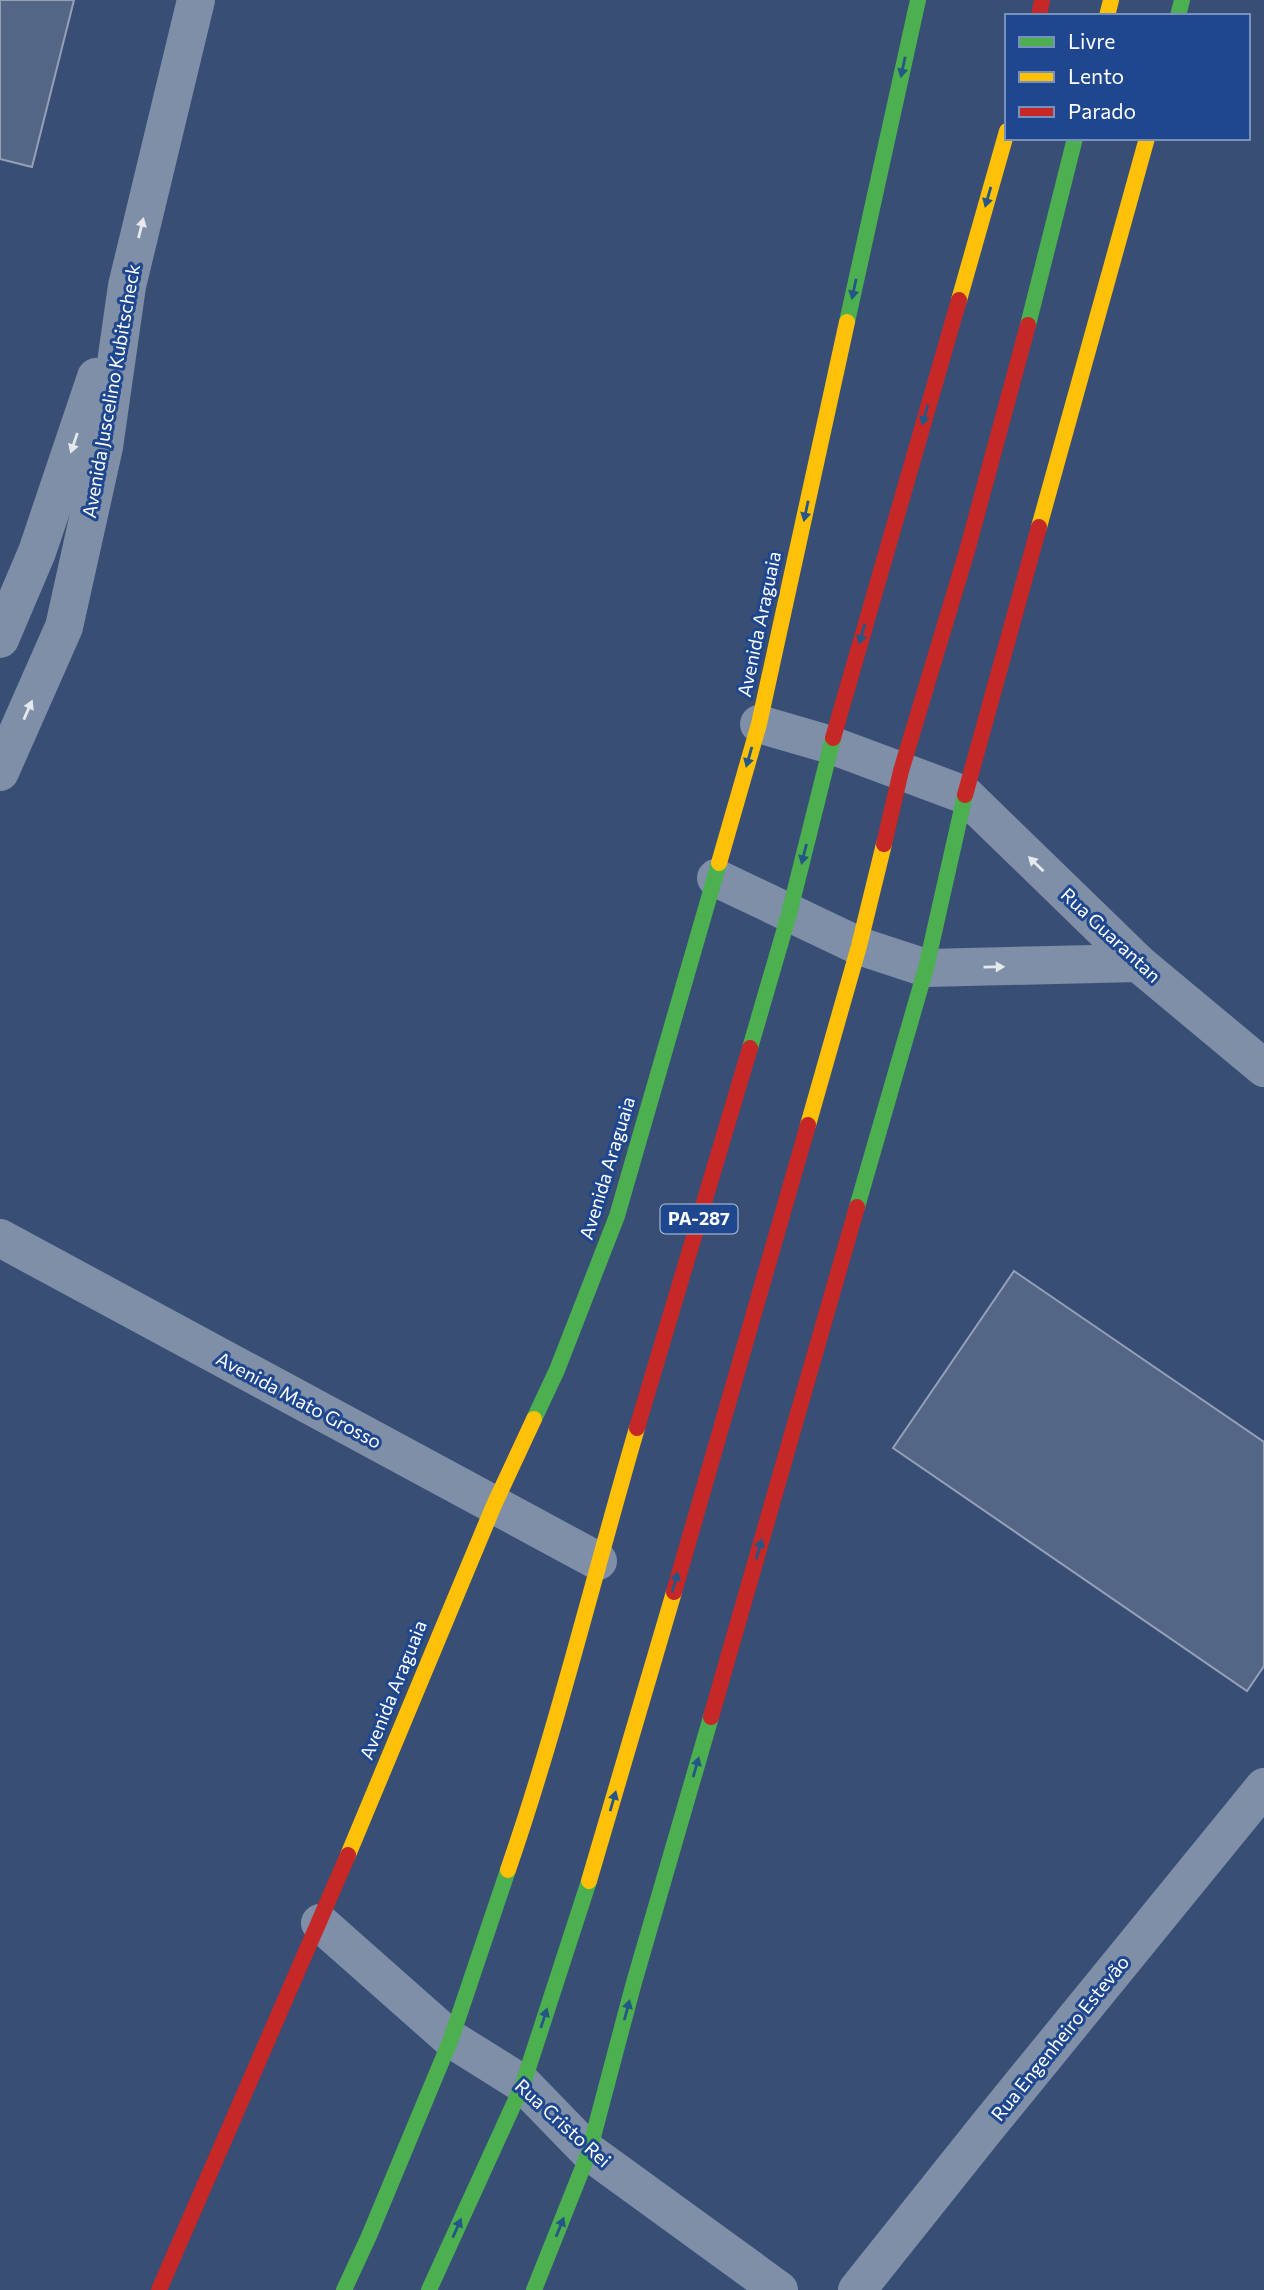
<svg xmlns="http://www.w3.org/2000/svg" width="1264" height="2290" font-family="Commissioner,sans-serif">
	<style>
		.building { fill: #546685; stroke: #94a0b7; stroke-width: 2 }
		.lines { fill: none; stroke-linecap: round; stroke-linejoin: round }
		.street { stroke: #7f8fa8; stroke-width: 38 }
		.fast { stroke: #4caf50; stroke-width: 16 }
		.slow { stroke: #ffc107; stroke-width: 16 }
		.jam { stroke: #c62828; stroke-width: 16 }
		.oneway { fill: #255786 }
		.oneway2 { fill: #e5e9ee }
		.labels { text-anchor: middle; stroke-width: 6; stroke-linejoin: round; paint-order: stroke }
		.shield { fill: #1e478f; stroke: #bcc8dd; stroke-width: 2 }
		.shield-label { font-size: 18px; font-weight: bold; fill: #fff }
		.street-label { font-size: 19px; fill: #fff; stroke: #1e478f }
	</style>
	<rect width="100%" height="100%" fill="#384e75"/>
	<g class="building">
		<polygon points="0,0 74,0 32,167 0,159"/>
		<polygon points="1014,1271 1264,1442 1264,1666 1247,1691 893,1448"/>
	</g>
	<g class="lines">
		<g class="street">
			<polyline points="0,639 37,552 96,377"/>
			<polyline points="759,724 831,745 965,795 1138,963 1264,1068"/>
			<polyline points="0,772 64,627 104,447 127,286 196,0"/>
			<polyline points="716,878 859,946 926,968 1138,963"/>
			<polyline points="0,1238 598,1561"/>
			<polyline points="320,1923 451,2039 523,2084 589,2152 779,2290"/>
			<polyline points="857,2290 987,2127 1264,1787"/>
		</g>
		<g class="fast">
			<polyline points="1178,16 1182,0"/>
			<polyline points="847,322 918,0"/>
			<polyline points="1028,325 1075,138"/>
			<polyline points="750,1048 789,914 833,738"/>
			<polyline points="857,1207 926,968 965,795"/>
			<polyline points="534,1419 557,1370 617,1216 719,863"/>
			<polyline points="344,2290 369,2236 451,2039 508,1870"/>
			<polyline points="429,2290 523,2084 589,1881"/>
			<polyline points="534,2290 589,2152 633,1986 711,1717"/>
		</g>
		<g class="slow">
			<polyline points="1107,16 1111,0"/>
			<polyline points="959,300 1007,131"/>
			<polyline points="1039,527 1147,138"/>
			<polyline points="719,863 759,724 847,322"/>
			<polyline points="808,1125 859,946 884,844"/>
			<polyline points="348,1855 494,1505 534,1419"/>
			<path d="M 508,1870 C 558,1725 594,1575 637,1428"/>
			<polyline points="589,1881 674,1592"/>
		</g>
		<g class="jam">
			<polyline points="1039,16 1042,0"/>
			<polyline points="833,738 959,300"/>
			<polyline points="965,795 1039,527"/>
			<polyline points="884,844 901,771 967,551 1028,325"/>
			<polyline points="637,1428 750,1048"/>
			<polyline points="674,1592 808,1125"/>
			<polyline points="711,1717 857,1207"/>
			<polyline points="159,2290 348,1855"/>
		</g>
	</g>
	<defs><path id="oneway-solid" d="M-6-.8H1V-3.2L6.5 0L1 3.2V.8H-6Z" transform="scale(1.75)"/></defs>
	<g class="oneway">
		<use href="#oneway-solid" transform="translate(903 67) rotate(102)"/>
		<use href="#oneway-solid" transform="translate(988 197) rotate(106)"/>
		<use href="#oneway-solid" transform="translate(854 289) rotate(102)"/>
		<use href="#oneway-solid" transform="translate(925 415) rotate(106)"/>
		<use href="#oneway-solid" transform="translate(806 511) rotate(102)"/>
		<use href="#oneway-solid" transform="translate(862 634) rotate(106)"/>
		<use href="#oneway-solid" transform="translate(749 757) rotate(106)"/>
		<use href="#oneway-solid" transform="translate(804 854) rotate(104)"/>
		<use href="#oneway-solid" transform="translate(759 1549) rotate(-74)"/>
		<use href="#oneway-solid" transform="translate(675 1582) rotate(-74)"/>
		<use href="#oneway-solid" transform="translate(696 1767) rotate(-74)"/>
		<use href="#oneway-solid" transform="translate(613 1801) rotate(-74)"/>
		<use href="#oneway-solid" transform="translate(627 2010) rotate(-75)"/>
		<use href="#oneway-solid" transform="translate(544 2018) rotate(-72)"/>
		<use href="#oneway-solid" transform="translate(560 2227) rotate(-68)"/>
		<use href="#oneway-solid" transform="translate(457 2228) rotate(-66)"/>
	</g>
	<g class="oneway2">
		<use href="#oneway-solid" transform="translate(141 228) rotate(-76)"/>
		<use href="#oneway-solid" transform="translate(74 443) rotate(109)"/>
		<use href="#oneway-solid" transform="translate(28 710) rotate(-66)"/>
		<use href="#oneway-solid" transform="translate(1036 864) rotate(-136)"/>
		<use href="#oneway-solid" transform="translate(994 967) rotate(-1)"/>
	</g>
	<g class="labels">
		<rect class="shield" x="660.5" y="1204.5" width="77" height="29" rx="5"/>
		<g class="shield-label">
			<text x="699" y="1225">PA-287</text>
		</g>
		<g class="street-label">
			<text transform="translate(111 391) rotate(-80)" y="7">Avenida Juscelino Kubitscheck</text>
			<text transform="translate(759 624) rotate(-78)" y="7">Avenida Araguaia</text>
			<text transform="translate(1111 935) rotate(43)" y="7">Rua Guarantan</text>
			<text transform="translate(607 1168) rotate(-73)" y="7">Avenida Araguaia</text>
			<text transform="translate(299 1400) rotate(28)" y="7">Avenida Mato Grosso</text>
			<text transform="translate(393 1690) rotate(-68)" y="7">Avenida Araguaia</text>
			<text transform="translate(1060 2038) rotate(-51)" y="7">Rua Engenheiro Estevão</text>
			<text transform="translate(563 2123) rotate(42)" y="7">Rua Cristo Rei</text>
		</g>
	</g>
	<rect x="1005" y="14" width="245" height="126" fill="#1e478f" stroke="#7891bc" stroke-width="2"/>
	<rect x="1019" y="37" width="35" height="10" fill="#4caf50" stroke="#7891bc" stroke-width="2"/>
	<text x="1068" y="49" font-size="21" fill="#ffffff">Livre</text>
	<rect x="1019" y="72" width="35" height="10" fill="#ffc107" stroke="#7891bc" stroke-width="2"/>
	<text x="1068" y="84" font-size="21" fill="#ffffff">Lento</text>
	<rect x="1019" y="107" width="35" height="10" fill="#c62828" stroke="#7891bc" stroke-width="2"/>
	<text x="1068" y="119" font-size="21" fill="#ffffff">Parado</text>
</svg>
